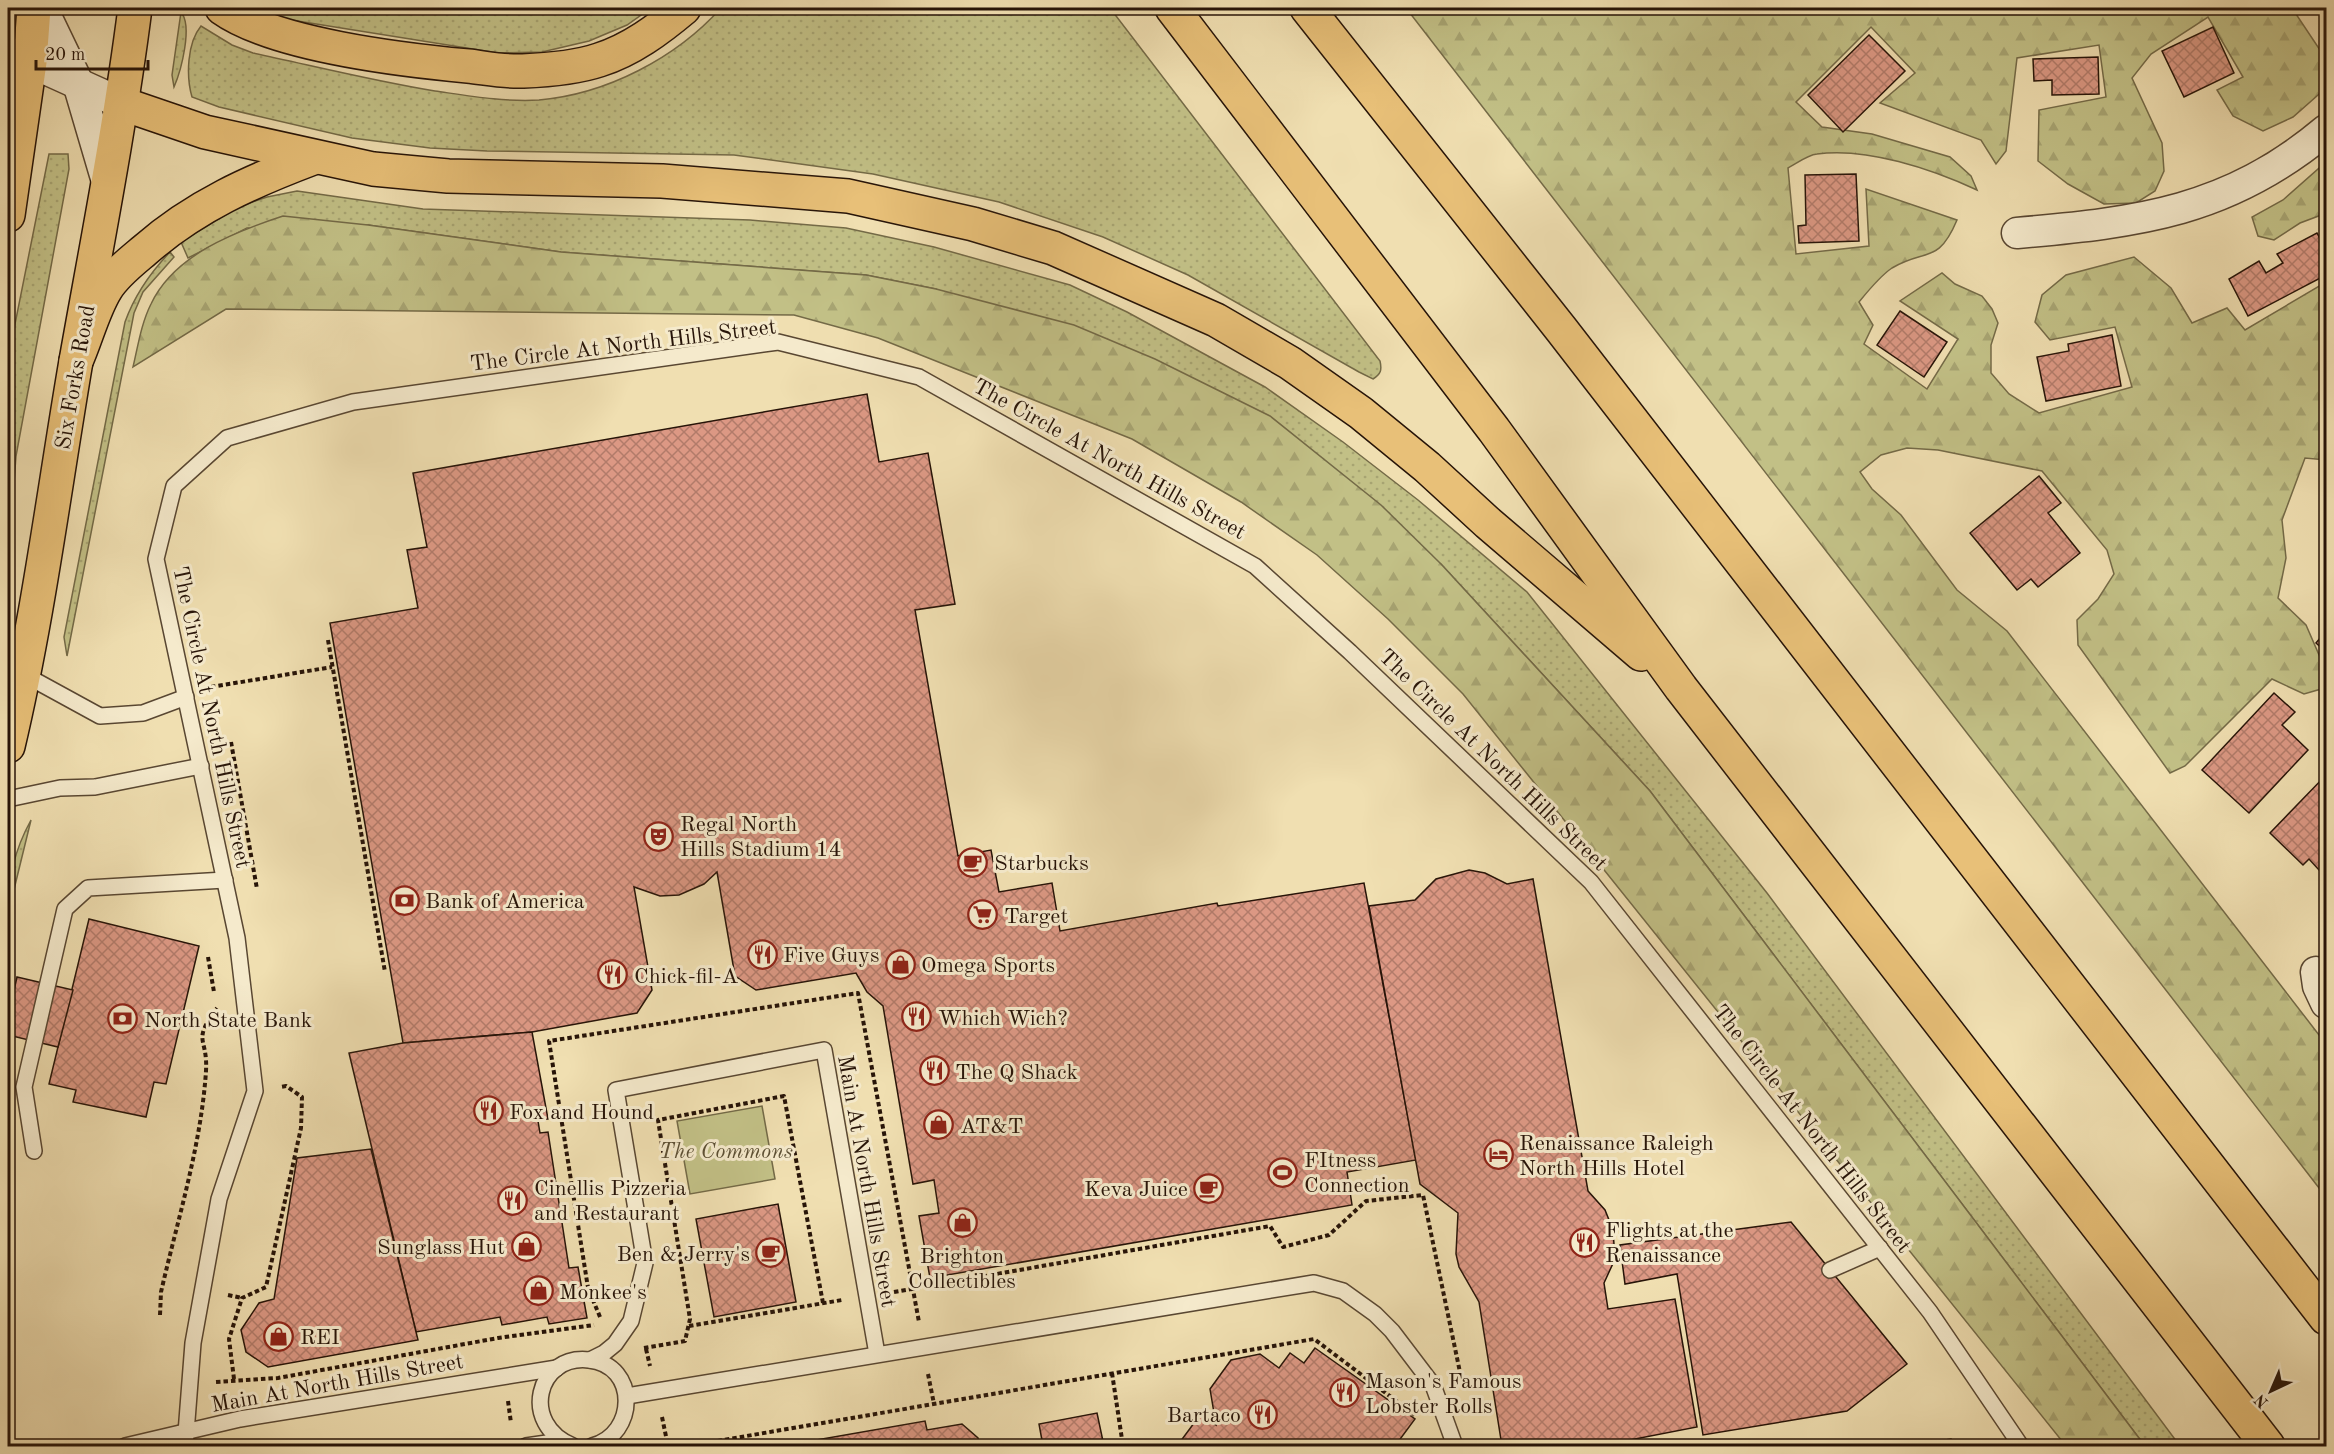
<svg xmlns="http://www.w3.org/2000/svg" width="2334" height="1454" font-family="'Old Standard TT',serif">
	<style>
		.grass { fill: url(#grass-dots); stroke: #746a47; stroke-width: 1.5 }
		.forest { fill: url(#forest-firs); stroke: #746a47; stroke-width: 1.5 }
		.park { fill: #c2c086; stroke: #746a47; stroke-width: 1.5 }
		.building { fill: url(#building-cross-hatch); stroke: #271408; stroke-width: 1.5 }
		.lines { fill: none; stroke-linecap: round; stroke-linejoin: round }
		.service-casing { stroke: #594732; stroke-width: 18 }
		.minor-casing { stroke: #594732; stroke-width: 33 }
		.primary-casing { stroke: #271408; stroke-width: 36 }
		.motorway-casing { stroke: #271408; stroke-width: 36 }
		.path { stroke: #271408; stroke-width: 4; stroke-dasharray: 4.5 3; stroke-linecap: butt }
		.service { stroke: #f5eacc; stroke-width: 15 }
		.minor { stroke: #f5eacc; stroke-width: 30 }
		.primary { stroke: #e8c078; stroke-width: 33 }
		.motorway { stroke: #e8c078; stroke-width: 33 }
		.labels { text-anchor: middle; stroke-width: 6; stroke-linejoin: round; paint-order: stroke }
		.street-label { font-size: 22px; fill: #271408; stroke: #f5eacc }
		.poi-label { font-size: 22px; fill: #271408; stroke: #f5eacc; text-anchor: start }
		.park-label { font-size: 22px; font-style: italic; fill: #5d5034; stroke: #f5eacc }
	</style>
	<defs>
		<pattern id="grass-dots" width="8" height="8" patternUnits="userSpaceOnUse" patternTransform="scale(1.5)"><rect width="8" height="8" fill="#c2c086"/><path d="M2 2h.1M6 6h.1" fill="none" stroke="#a7a472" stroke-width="1.8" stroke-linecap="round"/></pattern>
		<pattern id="forest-firs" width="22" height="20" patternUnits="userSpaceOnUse" patternTransform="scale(1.5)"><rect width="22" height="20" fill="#c2c086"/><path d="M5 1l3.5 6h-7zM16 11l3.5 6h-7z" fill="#a7a472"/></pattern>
		<pattern id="building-cross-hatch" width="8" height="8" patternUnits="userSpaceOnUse" patternTransform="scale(1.5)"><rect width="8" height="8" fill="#dc9884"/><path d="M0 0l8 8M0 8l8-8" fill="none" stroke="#b27b6a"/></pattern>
	</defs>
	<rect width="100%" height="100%" fill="#f0dfb1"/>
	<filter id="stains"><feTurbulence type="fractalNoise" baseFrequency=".00333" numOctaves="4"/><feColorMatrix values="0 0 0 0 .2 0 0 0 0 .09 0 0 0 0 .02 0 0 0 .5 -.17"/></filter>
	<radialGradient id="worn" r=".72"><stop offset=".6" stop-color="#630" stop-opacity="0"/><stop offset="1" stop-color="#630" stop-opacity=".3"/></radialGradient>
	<g class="grass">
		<polygon points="249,8 651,8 627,25 589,41 542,52 498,53 266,16"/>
		<path d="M 721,8 L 1110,8 L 1380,361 C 1382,370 1381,374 1373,379 L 1359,372 L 1188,275 L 1103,237 L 999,202 L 873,174 L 734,155 L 487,151 L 430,148 L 352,138 L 219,107 L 192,97 C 186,76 187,43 201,26 L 232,45 L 253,53 C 314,66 374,81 435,91 C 470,96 504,102 539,100 C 607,94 676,58 721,8 Z"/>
		<path d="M 181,12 C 193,26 181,71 174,87 L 172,75 Z"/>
		<polygon points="49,154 68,154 69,169 16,456 8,561 8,359"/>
		<polygon points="297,191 423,209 750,220 846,228 934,247 1070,285 1127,312 1265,387 1343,442 1418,500 1527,592 1767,893 2180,1446 2145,1446 1650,791 1441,564 936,289 866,275 561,252 368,225 247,228 188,258 181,242 238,207 267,197"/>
		<path d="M 170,252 L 174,257 L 143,292 L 134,313 L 67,656 L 64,637 L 125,322 C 135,294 150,273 170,252 Z"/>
		<path d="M 31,820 L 8,914 C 7,882 15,849 31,820 Z"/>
	</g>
	<g class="forest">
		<path d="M 1406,8 L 2292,8 L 2326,59 L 2326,88 L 2293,117 L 2263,131 L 2233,116 L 2217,90 L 2243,77 L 2208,17 L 2151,54 L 2132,78 L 2162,143 L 2164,171 L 2155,191 L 2136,203 L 2104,204 L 2068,184 L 2038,161 L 2039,110 L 2106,97 L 2099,45 L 2017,58 L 2006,151 L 1996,164 L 1981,140 L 1880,103 L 1915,73 L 1871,27 L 1796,102 L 1822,127 L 1872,134 L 1950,157 L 1971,176 L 1977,190 C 1932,169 1866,147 1817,154 C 1807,155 1796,164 1788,168 L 1796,254 L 1869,246 L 1866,189 L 1957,220 C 1938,265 1926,248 1892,268 C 1880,276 1868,291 1859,302 L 1873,325 L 1864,344 L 1927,389 L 1958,339 L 1900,301 L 1942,273 L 1955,284 L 1982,296 L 1992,309 L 1998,323 L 1991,345 L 1991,373 L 2009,394 L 2039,413 L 2132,387 L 2115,327 L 2050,340 L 2035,322 L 2042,295 L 2066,275 L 2134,257 L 2171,288 L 2192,323 L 2227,308 L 2245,330 L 2326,282 L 2326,460 L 2305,458 L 2282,520 L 2286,558 L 2278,598 L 2306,625 L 2326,671 L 2326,682 L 2321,689 L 2304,694 L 2272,679 L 2185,766 L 2170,773 L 2078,645 L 2077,620 L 2098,599 L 2114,574 L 2107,550 L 2042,471 L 1938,450 L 1907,448 L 1881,455 L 1860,472 L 1872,489 L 1901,515 L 1957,590 L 2007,631 L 2326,1044 L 2326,1197 Z"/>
		<polygon points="2326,162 2326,217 2324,214 2300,223 2274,240 2258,236 2252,217 2283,200"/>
		<path d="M 283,216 L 368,225 L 561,252 L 866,275 L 936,289 L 1074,325 L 1155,359 L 1270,416 L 1381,505 L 1441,564 L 1650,791 L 2145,1446 L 2066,1446 L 1463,694 L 1388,619 L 1317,555 L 1241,502 L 1132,439 L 878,338 L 794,315 L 226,309 L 133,367 C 138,346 141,324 151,304 C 174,255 234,232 283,216 Z"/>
	</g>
	<polygon class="park" points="762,1106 775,1179 690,1194 677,1121"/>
	<g class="building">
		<polygon points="2213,27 2234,73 2184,97 2162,51"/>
		<polygon points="1869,35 1905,71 1843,132 1808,95"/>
		<polygon points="2098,57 2099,94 2052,95 2052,80 2034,81 2033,59"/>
		<polygon points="1856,174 1859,241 1799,243 1798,226 1806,225 1805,175"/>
		<polygon points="2317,233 2326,250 2326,275 2248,316 2229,279 2259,261 2266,273 2283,263 2277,254"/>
		<polygon points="1900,311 1947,342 1924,377 1877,345"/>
		<polygon points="2112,335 2121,386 2046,401 2037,357 2069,351 2068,344"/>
		<polygon points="867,394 879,462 928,453 955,604 915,610 958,856 991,850 999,892 1052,883 1060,931 1217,903 1218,906 1364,883 1416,1160 1347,1172 1352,1205 930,1278 919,1216 939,1213 934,1180 913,1184 883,1006 867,992 856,973 756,990 735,976 717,872 704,884 679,895 660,896 634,887 652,990 637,1013 532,1032 403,1043 330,623 418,608 407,550 427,547 413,473"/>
		<polygon points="2039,476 2061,503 2048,513 2080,553 2038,587 2031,579 2017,590 1970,533"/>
		<polygon points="2326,631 2326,652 2316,643"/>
		<polygon points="2274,693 2295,712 2282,725 2308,750 2249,813 2202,770"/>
		<polygon points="2326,775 2326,867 2324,865 2319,870 2309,859 2303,865 2270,833"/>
		<polygon points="1469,870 1485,873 1507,884 1533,879 1588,1191 1605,1210 1613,1230 1615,1259 1604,1283 1608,1309 1675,1299 1697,1427 1599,1446 1502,1446 1479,1302 1459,1267 1456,1254 1458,1213 1420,1184 1369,906 1415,900 1436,879"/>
		<polygon points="89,919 199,946 166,1084 154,1082 146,1117 73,1102 76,1090 49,1084"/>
		<polygon points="17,977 73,990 58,1047 8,1035 8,1017"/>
		<polygon points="532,1032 548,1119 538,1121 540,1133 548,1132 569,1268 578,1267 587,1318 549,1324 547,1317 502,1325 500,1317 416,1332 349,1053 403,1043"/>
		<polygon points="371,1149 418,1340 268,1367 246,1352 241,1330 259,1303 274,1299 297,1158"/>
		<polygon points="778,1204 796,1302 714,1317 696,1219"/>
		<polygon points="1791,1222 1907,1364 1847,1411 1703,1435 1677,1274 1625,1284 1620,1245"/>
		<polygon points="1315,1348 1415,1419 1395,1446 1177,1446 1200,1415 1216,1425 1210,1389 1231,1360 1260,1354 1279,1368 1290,1353 1304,1363"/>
		<polygon points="1097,1413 1104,1446 1043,1446 1039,1424"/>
		<polygon points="925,1421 927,1430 962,1424 978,1438 980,1446 782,1446"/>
		<polygon points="1951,1439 1958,1446 1905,1446"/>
		<polygon points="773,1442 774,1446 747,1446"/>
		<polygon points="741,1443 742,1446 721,1446"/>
	</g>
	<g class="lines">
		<defs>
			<g id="service">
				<polyline points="25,675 100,716 143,713 186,697"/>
				<polyline points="8,799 60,788 95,787 201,766"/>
				<polyline points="34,1151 24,1087 65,909 88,888 225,880"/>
				<polyline points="1830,1270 1880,1248"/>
				<polyline points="590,1360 604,1353 615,1344 631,1321 645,1263 616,1090 824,1050 877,1354"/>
				<polyline points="627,1396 1314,1283 1343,1291 1375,1314 1392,1331 1433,1385 1455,1446"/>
				<polyline points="125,1446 240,1419 557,1368"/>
				<polyline points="185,1446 193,1343 219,1199 255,1091 237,938 156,559 174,486 227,438 353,402 778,342 919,377 1255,566 1350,652 1591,882 1930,1312 2021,1446"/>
				<polyline points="526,1446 561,1441"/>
				<path d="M 573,1446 C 519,1424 537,1354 589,1360 C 639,1365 637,1435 592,1446"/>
			</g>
			<g id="minor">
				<polyline points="42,8 78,83 108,185"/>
				<polyline points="8,52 123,104"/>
				<path d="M 2017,233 C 2140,222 2228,212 2326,130"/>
				<polyline points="2316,972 2318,986 2326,1003"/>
			</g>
			<g id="primary">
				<polyline points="8,215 30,62 34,8"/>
				<path d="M 8,746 C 38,619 54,490 76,361 C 97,243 120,126 135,8"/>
			</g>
			<g id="motorway">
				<path d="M 222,8 C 274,45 403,60 468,66 C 486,68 505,72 523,71 C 548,70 575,68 599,60 C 631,50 659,29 684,8"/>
				<polyline points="1172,8 1494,430 1681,688 2268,1446"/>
				<polyline points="1307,8 1561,329 2326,1318"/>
				<polyline points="123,104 205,132 373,169 448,176 662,181 848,196 973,224 1053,248 1216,320 1290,363 1361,413 1427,467 1488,523 1641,654"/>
				<path d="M 76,361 C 86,339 93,310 106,289 C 115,274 132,261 145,250 C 195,206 252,181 313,158"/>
			</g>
		</defs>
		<use href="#service" class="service-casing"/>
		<use href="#minor" class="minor-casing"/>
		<use href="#primary" class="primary-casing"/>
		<use href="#motorway" class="motorway-casing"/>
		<g class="path">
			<polyline points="328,640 385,972"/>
			<polyline points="211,687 332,667"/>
			<polyline points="231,742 257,889"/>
			<polyline points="208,957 214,992"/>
			<polyline points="894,1292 1270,1226 1283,1247 1329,1235 1366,1201 1423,1195 1461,1377"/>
			<polyline points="228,1295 242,1298"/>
			<path d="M 160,1315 L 161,1292 C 178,1218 201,1146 206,1071 C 208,1036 191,1043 217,1008"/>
			<polyline points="600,1317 588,1288 549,1041 858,993 919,1322"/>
			<polyline points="689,1326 842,1300"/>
			<polyline points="644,1348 685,1341 690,1319 658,1120 784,1096 823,1303"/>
			<polyline points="646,1349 650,1366"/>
			<polyline points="1112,1373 1123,1446"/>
			<polyline points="928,1374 934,1404"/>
			<polyline points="234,1379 229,1339 242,1298 266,1287 301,1128 302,1097 286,1086 280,1087"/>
			<polyline points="216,1382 278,1378 498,1338 594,1325"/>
			<polyline points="508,1401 511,1423"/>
			<polyline points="662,1417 668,1446"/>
			<polyline points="688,1446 1314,1339 1415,1415"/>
		</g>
		<use href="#service" class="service"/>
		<use href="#minor" class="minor"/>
		<use href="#primary" class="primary"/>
		<use href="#motorway" class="motorway"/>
	</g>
	<defs>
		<symbol id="theatre-ring" viewBox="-11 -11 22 22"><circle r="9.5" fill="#f5eacc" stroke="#8f2418" stroke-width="1.5"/><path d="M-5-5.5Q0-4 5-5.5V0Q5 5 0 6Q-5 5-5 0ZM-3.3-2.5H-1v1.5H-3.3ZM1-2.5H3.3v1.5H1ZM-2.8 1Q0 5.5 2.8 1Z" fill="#8f2418"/></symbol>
		<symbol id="cafe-ring" viewBox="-11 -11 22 22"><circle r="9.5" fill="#f5eacc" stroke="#8f2418" stroke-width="1.5"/><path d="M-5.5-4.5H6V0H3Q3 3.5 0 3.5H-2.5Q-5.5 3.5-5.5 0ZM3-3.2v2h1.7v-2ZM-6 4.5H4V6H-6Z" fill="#8f2418"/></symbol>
		<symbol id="bank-ring" viewBox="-11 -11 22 22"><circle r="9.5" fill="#f5eacc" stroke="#8f2418" stroke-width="1.5"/><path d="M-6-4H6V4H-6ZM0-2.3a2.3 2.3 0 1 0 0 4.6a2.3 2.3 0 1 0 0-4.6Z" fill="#8f2418"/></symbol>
		<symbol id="supermarket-ring" viewBox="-11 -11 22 22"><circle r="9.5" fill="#f5eacc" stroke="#8f2418" stroke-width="1.5"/><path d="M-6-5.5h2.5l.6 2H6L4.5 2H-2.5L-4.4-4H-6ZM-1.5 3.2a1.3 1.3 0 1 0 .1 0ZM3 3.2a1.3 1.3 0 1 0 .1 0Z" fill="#8f2418"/></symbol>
		<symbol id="restaurant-ring" viewBox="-11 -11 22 22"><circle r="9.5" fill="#f5eacc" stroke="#8f2418" stroke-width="1.5"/><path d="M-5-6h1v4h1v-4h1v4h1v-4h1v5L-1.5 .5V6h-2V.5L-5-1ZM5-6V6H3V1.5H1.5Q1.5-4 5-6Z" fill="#8f2418"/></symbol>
		<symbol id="shop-ring" viewBox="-11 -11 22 22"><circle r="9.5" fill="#f5eacc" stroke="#8f2418" stroke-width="1.5"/><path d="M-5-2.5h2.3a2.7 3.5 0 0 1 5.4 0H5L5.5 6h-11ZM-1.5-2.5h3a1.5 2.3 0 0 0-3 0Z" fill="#8f2418"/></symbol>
		<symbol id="hotel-ring" viewBox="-11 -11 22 22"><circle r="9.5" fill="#f5eacc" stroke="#8f2418" stroke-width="1.5"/><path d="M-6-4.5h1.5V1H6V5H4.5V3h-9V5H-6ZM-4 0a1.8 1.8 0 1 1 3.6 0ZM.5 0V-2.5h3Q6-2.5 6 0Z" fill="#8f2418"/></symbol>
		<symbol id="stadium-ring" viewBox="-11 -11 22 22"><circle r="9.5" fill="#f5eacc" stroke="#8f2418" stroke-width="1.5"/><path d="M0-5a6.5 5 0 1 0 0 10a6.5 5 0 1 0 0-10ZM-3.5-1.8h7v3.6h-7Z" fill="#8f2418"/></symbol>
	</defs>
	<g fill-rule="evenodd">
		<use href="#theatre-ring" x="642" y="820" width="33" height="33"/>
		<use href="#cafe-ring" x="956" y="846" width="33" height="33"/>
		<use href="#bank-ring" x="388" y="884" width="33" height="33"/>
		<use href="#supermarket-ring" x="966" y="898" width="33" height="33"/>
		<use href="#restaurant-ring" x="746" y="938" width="33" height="33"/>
		<use href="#shop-ring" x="884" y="948" width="33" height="33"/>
		<use href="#restaurant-ring" x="596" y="958" width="33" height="33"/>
		<use href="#restaurant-ring" x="900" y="1000" width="33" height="33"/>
		<use href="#bank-ring" x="106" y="1002" width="33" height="33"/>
		<use href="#restaurant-ring" x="918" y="1054" width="33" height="33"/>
		<use href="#restaurant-ring" x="472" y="1094" width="33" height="33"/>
		<use href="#shop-ring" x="922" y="1108" width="33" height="33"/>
		<use href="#hotel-ring" x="1482" y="1138" width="33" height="33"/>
		<use href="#stadium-ring" x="1266" y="1156" width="33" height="33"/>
		<use href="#cafe-ring" x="1192" y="1172" width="33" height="33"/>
		<use href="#restaurant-ring" x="496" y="1184" width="33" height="33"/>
		<use href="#shop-ring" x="946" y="1206" width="33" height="33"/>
		<use href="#restaurant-ring" x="1568" y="1226" width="33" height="33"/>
		<use href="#shop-ring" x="510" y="1230" width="33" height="33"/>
		<use href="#cafe-ring" x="754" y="1236" width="33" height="33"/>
		<use href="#shop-ring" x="522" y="1274" width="33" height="33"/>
		<use href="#shop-ring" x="262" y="1320" width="33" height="33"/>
		<use href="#restaurant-ring" x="1328" y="1376" width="33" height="33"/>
		<use href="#restaurant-ring" x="1246" y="1398" width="33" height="33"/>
	</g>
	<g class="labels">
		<g class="street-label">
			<text transform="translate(623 344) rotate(-7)" y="8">The Circle At North Hills Street</text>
			<text transform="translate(74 377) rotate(-80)" y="8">Six Forks Road</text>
			<text transform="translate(1110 458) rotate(29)" y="8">The Circle At North Hills Street</text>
			<text transform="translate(213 717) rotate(78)" y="8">The Circle At North Hills Street</text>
			<text transform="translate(1494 759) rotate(44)" y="8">The Circle At North Hills Street</text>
			<text transform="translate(1813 1128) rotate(52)" y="8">The Circle At North Hills Street</text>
			<text transform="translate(868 1181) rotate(80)" y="8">Main At North Hills Street</text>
			<text transform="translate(337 1382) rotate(-10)" y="8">Main At North Hills Street</text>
		</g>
		<g class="poi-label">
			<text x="680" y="831">Regal North<tspan x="680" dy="25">Hills Stadium 14</tspan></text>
			<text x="994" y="870">Starbucks</text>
			<text x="425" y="908">Bank of America</text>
			<text x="1004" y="923">Target</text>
			<text x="783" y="962">Five Guys</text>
			<text x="921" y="972">Omega Sports</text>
			<text x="634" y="983">Chick-fil-A</text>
			<text x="938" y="1025">Which Wich?</text>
			<text x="144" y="1027">North State Bank</text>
			<text x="955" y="1079">The Q Shack</text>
			<text x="509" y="1119">Fox and Hound</text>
			<text x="960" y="1133">AT&amp;T</text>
			<text x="1519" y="1150">Renaissance Raleigh<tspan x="1519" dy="25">North Hills Hotel</tspan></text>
			<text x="1304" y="1167">FItness<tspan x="1304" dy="25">Connection</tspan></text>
			<text x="534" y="1195">Cinellis Pizzeria<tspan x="534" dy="25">and Restaurant</tspan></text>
			<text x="1188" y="1196" text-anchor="end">Keva Juice</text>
			<text x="1605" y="1237">Flights at the<tspan x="1605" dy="25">Renaissance</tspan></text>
			<text x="505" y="1254" text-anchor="end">Sunglass Hut</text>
			<text x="750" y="1261" text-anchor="end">Ben &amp; Jerry's</text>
			<text x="962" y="1263" text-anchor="middle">Brighton<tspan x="962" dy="25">Collectibles</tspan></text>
			<text x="559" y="1299">Monkee's</text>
			<text x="300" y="1344">REI</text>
			<text x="1365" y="1388">Mason's Famous<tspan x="1365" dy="25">Lobster Rolls</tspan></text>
			<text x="1241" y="1422" text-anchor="end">Bartaco</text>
		</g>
		<g class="park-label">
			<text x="726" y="1158">The Commons</text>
		</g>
	</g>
	<rect width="2334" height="1454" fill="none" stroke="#f0dfb1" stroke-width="30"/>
	<rect x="9" y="9" width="2316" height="1436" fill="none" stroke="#271408" stroke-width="3"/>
	<rect x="15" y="15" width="2304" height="1424" fill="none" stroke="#271408" stroke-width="1.5"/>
	<g transform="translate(2271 1391) rotate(224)" stroke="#f5eacc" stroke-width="4.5" paint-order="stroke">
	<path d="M0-4.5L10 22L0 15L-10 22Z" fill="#271408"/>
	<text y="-9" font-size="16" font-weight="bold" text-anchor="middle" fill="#271408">N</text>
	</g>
	<path d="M36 60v9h112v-9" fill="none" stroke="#271408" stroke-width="3"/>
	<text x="45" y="60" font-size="18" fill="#271408" stroke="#f5eacc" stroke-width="4.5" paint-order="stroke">20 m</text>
	<rect width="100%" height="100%" filter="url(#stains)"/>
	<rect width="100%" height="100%" fill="url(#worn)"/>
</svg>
